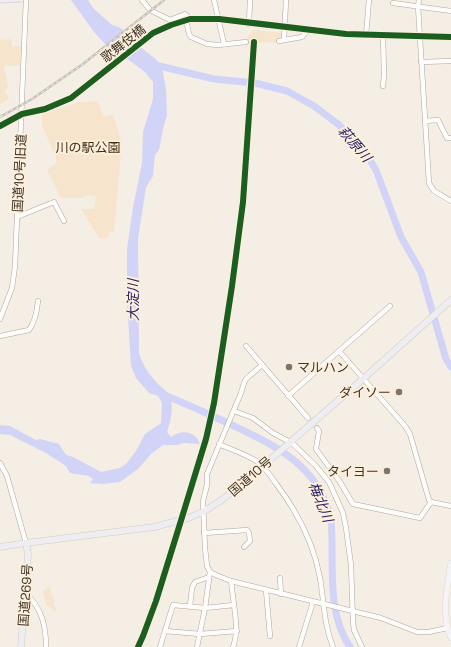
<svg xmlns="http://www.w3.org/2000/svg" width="451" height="647" font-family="'Space Grotesk','Noto Sans JP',sans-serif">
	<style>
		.green { fill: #f6e4cc }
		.water { fill: #d1d4f6 }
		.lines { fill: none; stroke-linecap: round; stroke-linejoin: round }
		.stream { stroke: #d1d4f6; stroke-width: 1 }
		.river { stroke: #d1d4f6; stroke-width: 7 }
		.minor-casing { stroke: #afa79d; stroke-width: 5.5 }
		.major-casing { stroke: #d0ccc6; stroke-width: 6 }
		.highway-casing { stroke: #d0ccc6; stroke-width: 7 }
		.minor { stroke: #fefcfb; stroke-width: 4.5 }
		.major { stroke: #f4f4f6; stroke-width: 5.5 }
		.highway { stroke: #eeeef2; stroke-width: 6 }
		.rail-casing { stroke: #c3c0bd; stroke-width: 2.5 }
		.rail { stroke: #fdefdc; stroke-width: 1; stroke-dasharray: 3; stroke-linecap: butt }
		.cycleway-casing { stroke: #fdefdc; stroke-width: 8 }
		.cycleway { stroke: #1b5e20; stroke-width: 6 }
		.poi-dot { fill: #7d7469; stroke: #fdefdc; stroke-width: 1.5 }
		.labels { text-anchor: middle; stroke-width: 4; stroke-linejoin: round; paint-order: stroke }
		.street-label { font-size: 13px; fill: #3d3327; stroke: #fdefdc }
		.park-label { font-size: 13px; fill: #423015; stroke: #fdefdc }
		.poi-label { font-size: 13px; fill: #3d3327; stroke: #fdefdc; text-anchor: end }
		.water-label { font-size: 14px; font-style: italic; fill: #242068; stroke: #fdefdc }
	</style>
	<rect width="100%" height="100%" fill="#f5eee4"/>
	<g class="green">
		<polygon points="253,30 282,33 281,39 279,42 246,43 246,40"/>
		<polygon points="11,39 12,46 21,46 20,65 4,66 8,88 5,90 9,99 0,104 0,40"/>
		<polygon points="98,101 103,117 113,114 122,143 114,232 110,232 107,238 100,239 81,209 94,209 96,196 89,195 81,198 61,198 47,170 56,163 56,157 42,125 42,114 76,103"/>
		<path d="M 50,586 L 51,595 L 54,596 L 54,604 L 57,612 C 48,609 44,601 43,591 Z"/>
	</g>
	<path class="water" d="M 71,0 L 88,0 L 93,8 L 112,25 L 119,27 L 134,38 L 139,46 L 157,60 L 163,72 L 166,90 L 167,115 L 163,129 L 159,150 L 155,155 L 153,176 L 146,187 L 138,239 L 139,353 C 142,364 150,376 158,384 C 161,387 165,390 168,393 C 175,405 171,420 167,432 L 171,437 C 181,429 196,431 200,444 L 183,443 L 178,445 L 163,445 L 151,454 L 138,469 L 120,482 L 103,484 L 90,483 L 93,479 L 89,476 L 70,473 L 66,466 L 46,453 L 10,435 L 0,434 L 0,425 L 10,426 L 36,440 L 40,439 L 59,444 L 66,455 L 73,457 L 101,472 L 120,468 L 126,464 L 136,451 L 145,434 L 161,423 L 162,403 L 158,396 L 149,393 L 136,378 L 131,366 L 127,300 L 127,249 L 133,207 L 142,163 L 143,132 L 153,99 L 153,82 L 145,72 L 118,52 L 109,48 L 94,32 Z"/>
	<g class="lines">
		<polyline class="stream" points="0,3 21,2"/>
		<g class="river">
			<polyline points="155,65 214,79 255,83 287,91 314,106 338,124 363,149 376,170 401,237 421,272 446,359 451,367"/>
			<path d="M 162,394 C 186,404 209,414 232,425 C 278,447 319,466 331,520 C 335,562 325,610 350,647"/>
		</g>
		<defs>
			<g id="minor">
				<polyline points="142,0 150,10 170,20 185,14 190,19"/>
				<polyline points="214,0 224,44"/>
				<polyline points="419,0 418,6 429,183 434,191 451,201"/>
				<polyline points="393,3 451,11"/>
				<polyline points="186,20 189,34 191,37 207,44 218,45 246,42"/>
				<polyline points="249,24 250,0"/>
				<polyline points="366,35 369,0"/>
				<polyline points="383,36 384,75 383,86"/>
				<polyline points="284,40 286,0"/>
				<polyline points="279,41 302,37 308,30"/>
				<polyline points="421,62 451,61"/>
				<polyline points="425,121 438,120 447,138 451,138"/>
				<polyline points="0,126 22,114 45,109 71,98 153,33 171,25 190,19 219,19 346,34 451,37"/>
				<polyline points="17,217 54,202 64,221"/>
				<polyline points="390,306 339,351 405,426 410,434 429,500 431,502 451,506"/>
				<polyline points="0,319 12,288 15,266 26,0"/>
				<path d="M 0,336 L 29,330 C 35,322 37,311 38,301"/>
				<polyline points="246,346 308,418"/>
				<polyline points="262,365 246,379 244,383 241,393 207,474 207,485 203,501 205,548 207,566 210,572 216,575 231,581 381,618 417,632 429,632 447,628"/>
				<polyline points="288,396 339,351"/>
				<polyline points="234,411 253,418 273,433 292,443 315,465 329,482 343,513 346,528 351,565 353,622 354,630 362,647"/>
				<polyline points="317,428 319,431 316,449 340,482 353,504 420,518 431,502"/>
				<path d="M 219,444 C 229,449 252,456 260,464 C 267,470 272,478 277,485 C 298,513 314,544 320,578 C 324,602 324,625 333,647"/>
				<polyline points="0,463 7,476 26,543"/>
				<polyline points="204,533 247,530 249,533 250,541 244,547"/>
				<polyline points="280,578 281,594"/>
				<polyline points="231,581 234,605"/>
				<polyline points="266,590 270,636"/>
				<path d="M 26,594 C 42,608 46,626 46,647"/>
				<polyline points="190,606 192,588 195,582 209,577"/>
				<polyline points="165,631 200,634 237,631"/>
				<path d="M 160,647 L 173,605 L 205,608 L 234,605 C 236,620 238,633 233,647"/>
				<polyline points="197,647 205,608 210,572"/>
				<polyline points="299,647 313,602"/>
			</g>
			<path id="major" d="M 451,563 C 447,589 441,614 451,638"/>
			<g id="highway">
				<polyline points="0,547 26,543 154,527 188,518 203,512 223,499 241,485 364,378 451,300"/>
				<polyline points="21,647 28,554 26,543"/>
			</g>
		</defs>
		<use href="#minor" class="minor-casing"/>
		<use href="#major" class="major-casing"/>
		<use href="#highway" class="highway-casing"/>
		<use href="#minor" class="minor"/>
		<use href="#major" class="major"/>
		<use href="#highway" class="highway"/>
		<defs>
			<polyline id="rail" points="0,117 32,99 83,64 164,0"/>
		</defs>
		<use href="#rail" class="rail-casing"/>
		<use href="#rail" class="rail"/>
		<defs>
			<g id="cycleway">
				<polyline points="0,126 22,114 45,109 71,98 153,33 171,25 190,19 219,19 346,34 451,37"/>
				<polyline points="138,647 143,636 156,601 179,527 206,439 214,403 232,286 243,202 254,42"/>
			</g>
		</defs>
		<use href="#cycleway" class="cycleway-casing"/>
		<use href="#cycleway" class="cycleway"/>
	</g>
	<g class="poi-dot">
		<circle cx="289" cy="367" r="4"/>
		<circle cx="399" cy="392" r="4"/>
		<circle cx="387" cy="471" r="4"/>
	</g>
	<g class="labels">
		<g class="street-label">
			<text transform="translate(123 43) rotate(-38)" y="5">歌舞伎橋</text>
			<text transform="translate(19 173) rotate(-87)" y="5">国道10号旧道</text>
			<text transform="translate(250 476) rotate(-41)" y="5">国道10号</text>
			<text transform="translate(25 595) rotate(-86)" y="5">国道269号</text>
		</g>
		<g class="park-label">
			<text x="88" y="152">川の駅公園</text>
		</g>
		<g class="poi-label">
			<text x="297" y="372" text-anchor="start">マルハン</text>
			<text x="391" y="397">ダイソー</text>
			<text x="379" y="476">タイヨー</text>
		</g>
		<g class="water-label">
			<text transform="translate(355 144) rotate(49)" y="5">萩原川</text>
			<text transform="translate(133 300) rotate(-90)" y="5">大淀川</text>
			<text transform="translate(321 502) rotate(68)" y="5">梅北川</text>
		</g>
	</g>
</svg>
